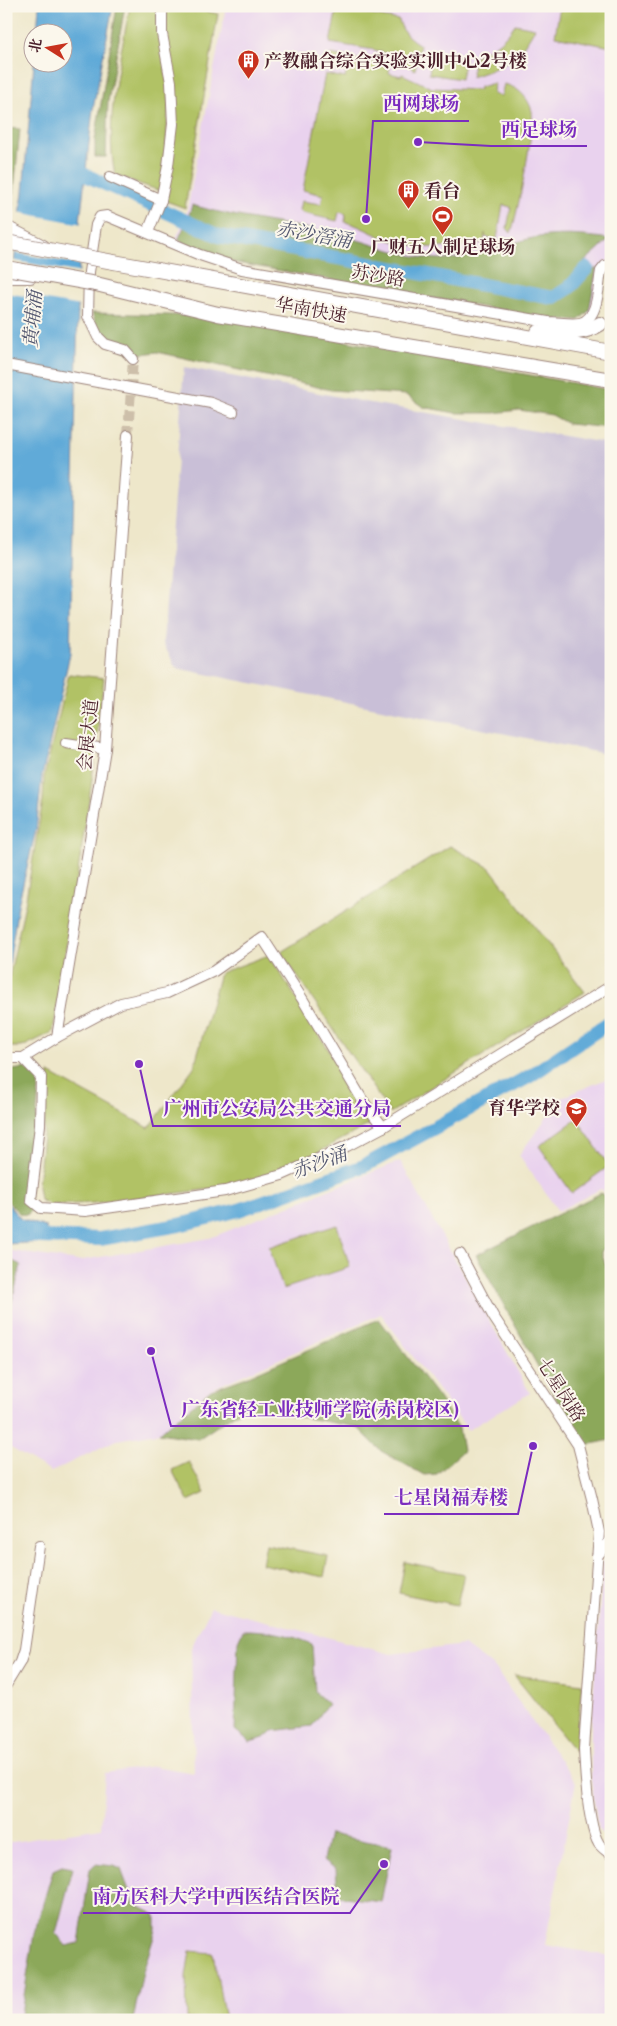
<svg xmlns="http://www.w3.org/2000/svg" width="617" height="2026" font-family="'Libre Caslon Text','Noto Serif SC',serif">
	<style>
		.built { fill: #e9d2ee }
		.industrial { fill: #c9bfd7 }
		.green { fill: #b1c265; stroke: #7e7048 }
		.forest { fill: #8ca85a; stroke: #6b6442 }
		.water { fill: #61aad8; stroke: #566482 }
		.pier { fill: #eee7ca }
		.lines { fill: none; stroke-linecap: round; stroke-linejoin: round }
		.river { stroke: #61aad8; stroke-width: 14 }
		.minor-tunnel { stroke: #cdbfaa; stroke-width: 10; stroke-dasharray: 10 5; stroke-linecap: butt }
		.minor-casing { stroke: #9c837a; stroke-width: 12 }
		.highway-casing { stroke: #9c837a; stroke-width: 16 }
		.minor { stroke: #fff; stroke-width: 10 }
		.highway { stroke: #fff; stroke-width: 14 }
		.minor-bridge-casing { stroke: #9c837a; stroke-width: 12; stroke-linecap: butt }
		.highway-bridge-casing { stroke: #9c837a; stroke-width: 16; stroke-linecap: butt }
		.minor-bridge { stroke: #fff; stroke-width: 10 }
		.highway-bridge { stroke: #fff; stroke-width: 14 }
		.labels { text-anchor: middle; stroke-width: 4; stroke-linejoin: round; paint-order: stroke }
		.poi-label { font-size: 18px; font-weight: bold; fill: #4a1f2b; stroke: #fbf7ec; text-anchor: start }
		.street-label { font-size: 18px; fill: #4a1f2b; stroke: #fbf7ec }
		.water-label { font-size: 19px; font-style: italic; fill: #535770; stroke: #fbf7ec }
		.leader { fill: none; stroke: #7b2cbf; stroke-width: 2 }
		.callout-dot { fill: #7b2cbf; stroke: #fbf7ec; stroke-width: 2 }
		.callout-label { font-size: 19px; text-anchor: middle; font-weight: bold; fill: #7b2cbf; stroke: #fbf7ec; stroke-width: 4; stroke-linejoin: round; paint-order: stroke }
	</style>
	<rect width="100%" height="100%" fill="#fbf7ec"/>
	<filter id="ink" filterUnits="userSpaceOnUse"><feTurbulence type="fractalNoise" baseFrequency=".02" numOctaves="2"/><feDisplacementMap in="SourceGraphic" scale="10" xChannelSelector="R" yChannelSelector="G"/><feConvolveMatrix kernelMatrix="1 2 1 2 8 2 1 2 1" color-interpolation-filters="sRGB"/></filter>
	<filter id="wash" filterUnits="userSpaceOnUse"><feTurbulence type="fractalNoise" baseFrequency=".0096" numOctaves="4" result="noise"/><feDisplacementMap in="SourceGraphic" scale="20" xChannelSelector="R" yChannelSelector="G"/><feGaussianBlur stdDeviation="1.12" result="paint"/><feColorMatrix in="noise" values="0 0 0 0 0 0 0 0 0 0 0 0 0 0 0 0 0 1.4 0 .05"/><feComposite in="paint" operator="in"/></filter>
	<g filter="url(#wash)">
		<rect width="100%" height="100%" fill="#eee7ca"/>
		<g class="built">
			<polygon points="226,6 611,6 611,261 605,262 591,313 225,262 175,240 186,216"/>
			<polygon points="611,1077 611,1197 601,1189 558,1211 519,1155 561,1098"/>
			<polygon points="400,1161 530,1393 468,1430 381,1314 211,1389 158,1433 116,1440 51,1472 6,1445 6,1250 77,1261 210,1238"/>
			<polygon points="611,1552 611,1844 598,1829 591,1780 591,1728 603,1562"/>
			<polygon points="211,1607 391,1654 464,1645 493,1666 576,1782 545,1945 611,1956 611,2020 6,2020 6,1843 101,1828 105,1773 154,1766 194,1773 191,1648"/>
		</g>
		<polygon class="industrial" points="184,367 376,404 611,444 611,755 176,668 163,643"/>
		<g class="green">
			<path d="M 130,6 L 157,6 L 169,99 L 165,161 L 160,191 L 115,175 C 104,123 120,58 130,6 Z"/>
			<polygon points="167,6 183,6 218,14 185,208 166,201 175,123 165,32"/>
			<polygon points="560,6 611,6 611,47 555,36"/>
			<path d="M 337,8 L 399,20 C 402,32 409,38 420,45 L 415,70 L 394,56 L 375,50 L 330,43 Z"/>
			<path d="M 515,24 L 535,28 C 519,58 504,67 471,77 L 475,56 C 492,49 505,40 515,24 Z"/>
			<polygon points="432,52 465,58 461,79 429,74"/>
			<path d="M 331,54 L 386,65 L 390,67 L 389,73 L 401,76 L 402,74 L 432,88 L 479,90 L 480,87 L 494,83 L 493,94 L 501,96 L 504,84 C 518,87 528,97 532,111 C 535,126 517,217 511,233 L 507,228 L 511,207 L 503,205 L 497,239 L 485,237 L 485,233 L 484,242 C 451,251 416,249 384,238 C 371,233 359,225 345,222 L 346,214 L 339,212 L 337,221 L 302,213 L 299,210 L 301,201 L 321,204 L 323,195 L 303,190 L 325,74 L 345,78 L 347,69 L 327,64 Z"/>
			<polygon points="69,674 104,678 91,787 53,1032 22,1047 6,1047 6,998 10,973 25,904 43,800 44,777"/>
			<polygon points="450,846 490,868 585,992 390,1113 281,952"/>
			<polygon points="269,955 374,1122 285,1170 228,1187 94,1203 51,1205 40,1200 38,1186 49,1073 149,1128 194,1067 220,973"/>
			<polygon points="577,1119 609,1166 572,1193 539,1146"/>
			<polygon points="337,1225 350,1267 283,1289 269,1247"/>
			<polygon points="189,1462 205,1493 188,1501 172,1470"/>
			<polygon points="266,1544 328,1556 324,1577 262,1564"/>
			<polygon points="405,1562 464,1574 457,1605 399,1593"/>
			<polygon points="514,1675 582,1684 575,1751"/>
			<polygon points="190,1951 213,1953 225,2020 187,2020 186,1976"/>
		</g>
		<g class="forest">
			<polygon points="117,6 125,6 108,102 106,157 95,157 95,140"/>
			<polygon points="6,128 20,129 12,210 6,210"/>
			<path d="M 192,205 C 243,220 296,224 347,237 C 381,246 411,260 447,259 C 475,258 501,246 528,239 C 555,233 583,235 610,239 L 584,262 L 574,278 L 553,293 L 222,231 L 188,218 Z"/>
			<path d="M 185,225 L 215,238 L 237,244 L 544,302 C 561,301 572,296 583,282 C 588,276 590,271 597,268 L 589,311 L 579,320 L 549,319 L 226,261 L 178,240 Z"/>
			<polygon points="92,313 209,316 611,390 611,428 568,424 552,415 519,410 494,413 455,413 423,407 406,395 331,390 157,352 134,355 101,339"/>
			<polygon points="25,1068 40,1077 29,1197 32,1209 27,1215 20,1214 6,1200 6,1071"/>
			<polygon points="601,1193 611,1201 611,1245 601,1251 611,1281 611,1440 582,1446 476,1255"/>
			<polygon points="6,1258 21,1265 6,1325"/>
			<polygon points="379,1319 439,1398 459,1428 463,1451 437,1474 424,1475 381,1451 357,1427 245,1407 198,1439 159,1433 211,1390 244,1378"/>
			<path d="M 243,1630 C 268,1630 289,1634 312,1644 L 315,1692 L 328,1704 L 312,1726 L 272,1731 L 264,1738 L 250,1742 L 235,1730 L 238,1641 Z"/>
			<polygon points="329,1834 392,1846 381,1902 338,1896 336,1869 323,1860"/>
			<polygon points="95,1864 114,1866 121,1869 134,1904 156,1915 156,1930 143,1972 133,2020 20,2020 34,1934 53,1870 62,1866 73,1868 56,1933 66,1946 79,1943 90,1869"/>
		</g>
		<g class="water">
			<polygon points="39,6 113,6 93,109 80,221 70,654 42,776 36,830 18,905 6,984 6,327 23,192 34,63 62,62 62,32 37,32"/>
			<polygon points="6,1202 21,1219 46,1227 46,1242 6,1244"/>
		</g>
		<g class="pier">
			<polygon points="17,212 82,224 82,265 12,252"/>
			<polygon points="11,260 81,273 81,306 7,293"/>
		</g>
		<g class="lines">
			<g class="river">
				<polyline points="70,168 219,236 553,298 569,288 587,268"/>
				<polyline points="6,1233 42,1237 100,1239 179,1225 239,1210 364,1166 530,1076 611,1021"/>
			</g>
		</g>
	</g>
	<g filter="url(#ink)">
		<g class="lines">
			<polyline class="minor-tunnel" points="128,435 133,359"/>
			<defs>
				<g id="minor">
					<polyline points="110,177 161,200 168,166 173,124 171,82 162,34 162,6"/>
					<polyline points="148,232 161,200"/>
					<path d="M 133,359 L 125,350 L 105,344 L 98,337 L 88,316 L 89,272 L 96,225 L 100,217 L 107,216 L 200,255 L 242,269 L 548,322 C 558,322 571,325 580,323 C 599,319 598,286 601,271 L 605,266 L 611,265"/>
					<polyline points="211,403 233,412"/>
					<polyline points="66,743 105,749"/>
					<polyline points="57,1037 105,749 128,435"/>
					<polyline points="6,1058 23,1058 57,1037 121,1003 167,993 214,971 262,937 303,1000 363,1101 383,1127"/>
					<polyline points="23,1058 41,1077 40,1125 31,1200 41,1208 85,1211 225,1191 282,1175 347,1146 383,1127 611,986"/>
					<path d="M 460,1254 L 493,1316 L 578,1445 L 592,1499 L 599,1532 L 584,1749 C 585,1771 588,1827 599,1844 C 602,1848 607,1851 611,1855"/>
					<polyline points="597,1556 611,1540"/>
					<polyline points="6,1685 20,1662 24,1650 39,1546"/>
				</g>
				<g id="highway">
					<polyline points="6,228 43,247"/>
					<polyline points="97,259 611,352"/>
					<polyline points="6,276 30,276"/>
					<polyline points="96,284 218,314 611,380"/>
					<path d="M 538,332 C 558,333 582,336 600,324"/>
				</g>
			</defs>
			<use href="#minor" class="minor-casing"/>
			<use href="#highway" class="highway-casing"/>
			<use href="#minor" class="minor"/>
			<use href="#highway" class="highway"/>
			<defs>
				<polyline id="minor-bridge" points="6,365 211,403"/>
				<g id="highway-bridge">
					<polyline points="6,242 97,259"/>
					<polyline points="6,268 96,284"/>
				</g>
			</defs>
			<use href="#minor-bridge" class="minor-bridge-casing"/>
			<use href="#highway-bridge" class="highway-bridge-casing"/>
			<use href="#minor-bridge" class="minor-bridge"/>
			<use href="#highway-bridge" class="highway-bridge"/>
		</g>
	</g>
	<defs>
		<symbol id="building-pin" viewBox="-11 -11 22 30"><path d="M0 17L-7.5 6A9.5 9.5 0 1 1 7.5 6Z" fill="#c8321e" stroke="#fbf7ec"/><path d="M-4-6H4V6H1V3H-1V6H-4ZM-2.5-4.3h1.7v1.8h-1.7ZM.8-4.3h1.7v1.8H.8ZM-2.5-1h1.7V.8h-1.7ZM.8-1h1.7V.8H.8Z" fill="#fff"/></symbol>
		<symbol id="stadium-pin" viewBox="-11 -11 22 30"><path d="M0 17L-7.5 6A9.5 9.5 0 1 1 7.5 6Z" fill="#c8321e" stroke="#fbf7ec"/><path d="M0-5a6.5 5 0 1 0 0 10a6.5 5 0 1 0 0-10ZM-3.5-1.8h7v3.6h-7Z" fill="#fff"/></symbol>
		<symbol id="school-pin" viewBox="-11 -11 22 30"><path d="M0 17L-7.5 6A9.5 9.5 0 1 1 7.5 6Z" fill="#c8321e" stroke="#fbf7ec"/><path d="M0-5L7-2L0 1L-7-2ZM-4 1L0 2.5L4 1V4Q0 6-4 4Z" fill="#fff"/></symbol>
	</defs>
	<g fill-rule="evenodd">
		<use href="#building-pin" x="236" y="48" width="25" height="34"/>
		<use href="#building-pin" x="396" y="178" width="25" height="34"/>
		<use href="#stadium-pin" x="430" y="204" width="25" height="34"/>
		<use href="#school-pin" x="564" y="1096" width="25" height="34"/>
	</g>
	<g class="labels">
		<g class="poi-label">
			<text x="264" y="67">产教融合综合实验实训中心2号楼</text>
			<text x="424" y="197">看台</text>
			<text x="443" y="253" text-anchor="middle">广财五人制足球场</text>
			<text x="560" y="1114" text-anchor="end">育华学校</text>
		</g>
		<g class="street-label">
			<text transform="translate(378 276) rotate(9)" y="6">苏沙路</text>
			<text transform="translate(311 310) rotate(10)" y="6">华南快速</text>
			<text transform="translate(88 735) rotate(-84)" y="6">会展大道</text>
			<text transform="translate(561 1390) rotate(57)" y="6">七星岗路</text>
		</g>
		<g class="water-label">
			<text transform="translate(314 234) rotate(10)" y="7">赤沙滘涌</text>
			<text transform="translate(32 319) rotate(-85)" y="7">黄埔涌</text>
			<text transform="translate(319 1162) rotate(-20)" y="7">赤沙涌</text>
		</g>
	</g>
	<path class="leader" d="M366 219L373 121H469M418 142L491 146H587M139 1064L153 1126H401M151 1351L171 1426H469M533 1446L518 1514H384M384 1864L350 1913H83"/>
	<g class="callout-dot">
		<circle cx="366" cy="219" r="5"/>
		<circle cx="418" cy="142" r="5"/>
		<circle cx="139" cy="1064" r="5"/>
		<circle cx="151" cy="1351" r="5"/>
		<circle cx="533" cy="1446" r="5"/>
		<circle cx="384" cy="1864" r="5"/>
	</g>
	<g class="callout-label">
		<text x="421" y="110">西网球场</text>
		<text x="539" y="136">西足球场</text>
		<text x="277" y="1115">广州市公安局公共交通分局</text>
		<text x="320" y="1416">广东省轻工业技师学院(赤岗校区)</text>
		<text x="451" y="1504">七星岗福寿楼</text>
		<text x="216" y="1903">南方医科大学中西医结合医院</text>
	</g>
	<rect width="617" height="2026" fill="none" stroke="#fbf7ec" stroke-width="25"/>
	<g transform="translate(48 48) rotate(281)"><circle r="24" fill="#fbf7ec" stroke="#b4a19f"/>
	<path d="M0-4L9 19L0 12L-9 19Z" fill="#c8321e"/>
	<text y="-8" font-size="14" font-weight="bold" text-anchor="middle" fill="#4a1f2b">北</text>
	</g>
</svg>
